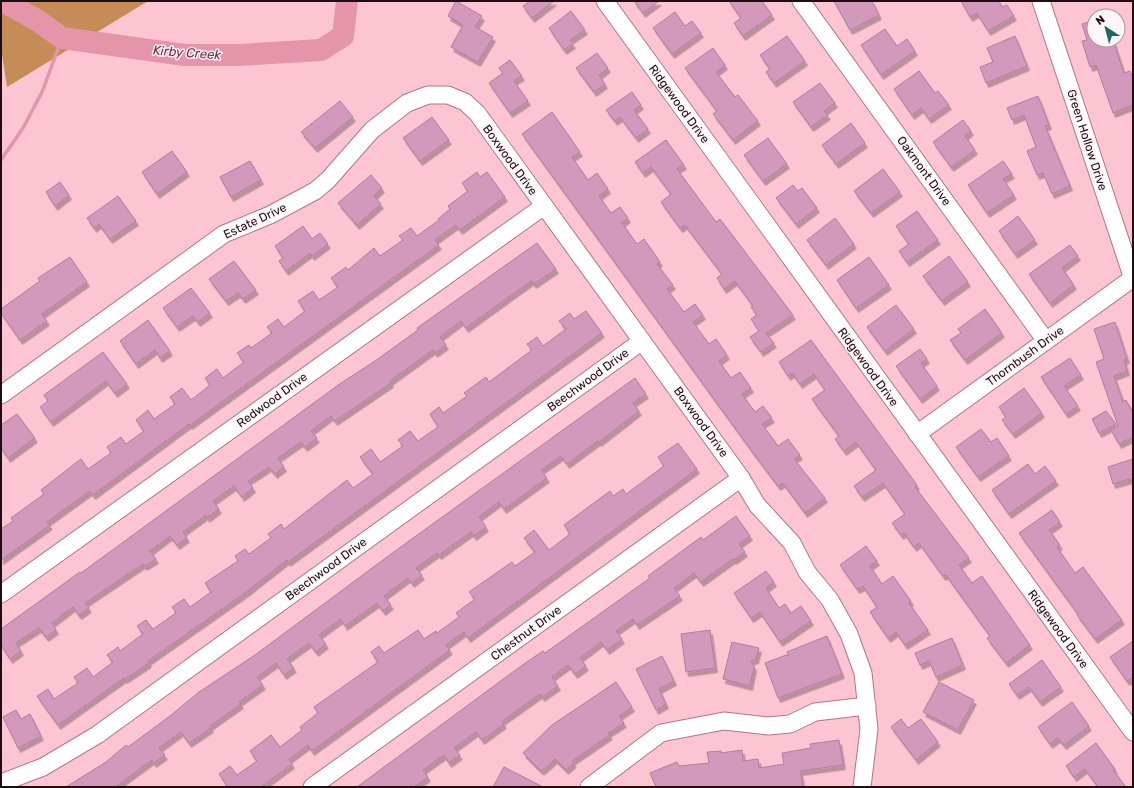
<svg xmlns="http://www.w3.org/2000/svg" width="1134" height="788" font-family="Rubik,sans-serif">
	<style>
		.forest { fill: #c58c57 }
		.lines { fill: none; stroke-linecap: round; stroke-linejoin: round }
		.stream { stroke: #e495aa; stroke-width: 3.5 }
		.river { stroke: #e495aa; stroke-width: 22 }
		.building { fill: #d399bc; stroke: #b37c9d; filter: url(#shadow) }
		.minor-casing { stroke: #b47485; stroke-width: 19 }
		.minor { stroke: #fff; stroke-width: 17 }
		.labels { text-anchor: middle; stroke-width: 3; stroke-linejoin: round; paint-order: stroke }
		.street-label { font-size: 12px; fill: #220b12; stroke: #fdf5f7 }
		.water-label { font-size: 13px; font-style: italic; fill: #7d2143; stroke: #fdf5f7 }
	</style>
	<defs>
		<filter id="shadow"><feDropShadow dx="2.5" dy="4.5" stdDeviation="0" flood-color="#0004"/></filter>
	</defs>
	<rect width="100%" height="100%" fill="#fdc5d2"/>
	<polygon class="forest" points="1,1 148,1 7,87 1,48"/>
	<g class="lines">
		<polyline class="stream" points="1,160 23,128 42,92 62,38"/>
		<polyline class="river" points="2,1 37,20 62,38 185,55 239,55 321,50 343,36 347,1"/>
	</g>
	<g class="building">
		<polygon points="456,1 482,16 475,27 493,37 478,62 451,47 463,25 448,16"/>
		<polygon points="530,1 554,1 532,18 523,6"/>
		<polygon points="634,1 659,1 643,13"/>
		<polygon points="729,1 762,1 772,15 743,36 734,23 741,18"/>
		<polygon points="834,1 872,1 879,15 850,30"/>
		<polygon points="961,1 999,1 1002,7 1007,5 1014,16 988,31 977,13 970,17"/>
		<polygon points="571,11 585,30 570,40 573,44 564,50 549,28"/>
		<polygon points="675,12 685,26 692,21 701,33 672,54 653,28"/>
		<polygon points="1094,20 1094,40 1113,40 1124,73 1130,71 1133,78 1133,105 1113,113 1096,65 1090,67 1082,41 1087,40 1082,24"/>
		<polygon points="885,29 897,46 907,39 915,51 881,75 861,45"/>
		<polygon points="787,36 805,61 774,83 766,72 770,69 760,55"/>
		<polygon points="1015,36 1027,66 986,83 980,67 993,62 987,48"/>
		<polygon points="713,48 725,65 716,72 735,97 738,95 758,121 733,140 713,114 717,111 685,68"/>
		<polygon points="597,53 608,68 599,75 605,84 594,92 576,68"/>
		<polygon points="510,60 522,76 514,81 528,101 510,113 489,83 503,73 499,68"/>
		<polygon points="919,71 935,93 938,91 949,105 929,119 921,108 912,115 894,89"/>
		<polygon points="820,83 835,103 824,111 828,115 811,127 793,102"/>
		<polygon points="632,92 641,105 634,110 648,129 636,138 620,117 615,121 606,110"/>
		<polygon points="1038,96 1049,125 1045,126 1070,186 1052,194 1043,173 1037,175 1027,151 1036,147 1024,115 1012,120 1007,108"/>
		<polygon points="340,101 353,117 315,148 301,132"/>
		<polygon points="552,112 580,152 572,157 588,180 597,173 608,189 599,196 611,213 620,207 628,218 622,223 637,244 644,239 660,262 657,264 673,285 667,289 684,312 695,304 703,315 693,322 709,344 716,339 727,355 719,361 731,378 740,372 751,388 742,394 755,412 763,406 772,418 762,424 778,446 788,439 800,455 794,459 825,498 805,513 783,483 778,486 751,450 522,134"/>
		<polygon points="432,117 449,140 420,161 403,138"/>
		<polygon points="963,120 971,131 965,136 975,150 951,167 933,142"/>
		<polygon points="851,123 865,143 836,164 822,145"/>
		<polygon points="768,138 787,164 763,181 744,155"/>
		<polygon points="666,140 684,165 677,169 716,222 720,219 793,315 766,333 774,343 761,352 750,337 759,331 751,319 757,315 751,307 753,306 735,281 724,289 717,278 722,274 685,225 680,228 661,202 671,194 651,167 643,173 635,162"/>
		<polygon points="172,151 187,172 157,194 142,172"/>
		<polygon points="250,161 261,180 231,197 220,177"/>
		<polygon points="1003,161 1012,174 1003,179 1014,195 987,213 968,185"/>
		<polygon points="883,169 900,192 871,213 854,191"/>
		<polygon points="477,172 480,177 487,172 505,197 460,230 456,225 435,240 439,245 190,425 189,424 93,495 90,491 47,522 50,525 1,560 1,529 13,521 11,518 44,494 41,490 81,459 88,469 111,453 107,447 121,437 126,444 144,431 136,420 148,410 154,419 175,404 170,397 182,388 191,400 210,385 205,378 217,369 223,378 244,362 237,353 249,345 251,348 272,333 267,327 278,319 284,327 305,311 298,301 313,291 319,300 338,287 331,278 346,267 348,270 374,248 380,256 403,240 399,236 411,228 417,236 439,220 438,219 450,209 448,206 468,191 462,183"/>
		<polygon points="371,175 382,188 374,196 381,204 357,225 338,203"/>
		<polygon points="60,182 69,195 55,206 46,192"/>
		<polygon points="793,185 798,191 802,188 817,208 796,224 776,198"/>
		<polygon points="118,196 136,221 110,239 99,224 94,228 87,218"/>
		<polygon points="917,211 938,240 907,262 899,251 909,244 896,226"/>
		<polygon points="1018,216 1035,240 1015,254 999,231"/>
		<polygon points="835,218 854,244 826,265 807,240"/>
		<polygon points="303,226 312,239 320,233 328,244 312,256 310,253 286,271 279,261 283,258 275,246"/>
		<polygon points="537,243 556,269 534,284 531,281 466,328 461,321 440,337 446,345 435,353 433,350 390,381 391,383 335,421 331,416 311,431 317,438 305,447 301,442 278,458 284,467 275,474 269,467 248,481 253,488 242,497 234,486 213,501 219,509 207,518 206,515 183,532 187,538 177,545 170,536 150,551 156,559 145,566 143,564 85,603 89,608 79,615 73,607 52,623 56,630 46,637 39,628 16,643 21,651 10,659 1,645 1,629 80,572 81,573 341,383 375,361 418,330 417,328"/>
		<polygon points="1070,245 1078,256 1062,268 1074,285 1050,303 1029,274"/>
		<polygon points="949,256 968,282 942,301 923,276"/>
		<polygon points="70,257 87,282 42,314 47,321 20,340 1,313 1,309 40,281 38,278"/>
		<polygon points="869,257 889,285 856,308 837,280"/>
		<polygon points="234,261 256,290 243,299 238,293 226,301 209,279"/>
		<polygon points="191,288 210,313 198,322 193,316 177,327 163,308"/>
		<polygon points="896,305 914,329 885,351 867,327"/>
		<polygon points="985,309 1002,333 965,360 950,340 961,333 958,329"/>
		<polygon points="586,311 602,333 288,562 287,560 245,593 148,661 149,663 125,679 124,678 58,725 37,696 48,689 54,699 78,683 74,677 87,668 93,677 113,662 107,655 118,647 120,651 143,634 137,626 146,620 153,629 176,613 172,607 184,599 190,607 211,592 205,583 238,561 235,556 245,549 249,554 271,538 268,534 281,524 284,529 347,480 353,488 373,474 360,457 371,449 380,462 403,446 398,440 410,431 418,441 438,427 430,414 439,407 443,413 467,396 464,393 486,377 489,382 532,350 527,344 537,337 543,346 566,329 559,321 570,313 574,319"/>
		<polygon points="148,320 170,351 160,358 155,350 136,364 120,341"/>
		<polygon points="1115,322 1127,359 1124,360 1127,371 1114,376 1123,402 1126,400 1133,413 1133,437 1119,444 1111,430 1118,426 1096,362 1104,359 1094,329"/>
		<polygon points="811,340 917,485 915,487 969,558 959,565 972,583 982,576 1030,645 1006,663 987,638 990,636 946,575 943,576 919,543 914,547 904,533 901,535 892,523 905,514 883,483 862,497 854,486 876,470 856,442 844,451 835,439 839,436 812,399 825,390 814,374 800,384 792,373 788,376 779,362"/>
		<polygon points="920,349 927,359 921,363 937,386 920,399 896,366"/>
		<polygon points="103,352 127,384 115,393 106,381 51,422 40,407 48,401 44,395"/>
		<polygon points="1070,358 1081,375 1064,386 1078,406 1066,414 1041,377"/>
		<polygon points="635,378 646,394 633,403 639,411 599,442 598,441 567,464 561,456 541,470 547,478 504,509 499,502 479,517 486,527 474,536 471,532 439,555 437,553 416,568 422,575 412,583 408,578 384,596 391,605 383,611 377,603 345,626 341,619 319,635 326,644 316,652 309,643 287,659 294,668 284,675 276,663 257,677 263,685 239,702 241,704 210,726 211,728 189,743 181,732 159,748 165,755 154,763 152,760 115,787 66,787 106,762 126,745 128,747 170,716 199,692 255,655 391,554"/>
		<polygon points="1024,388 1042,413 1013,434 1002,420 1006,417 999,407"/>
		<polygon points="1106,411 1116,424 1099,433 1092,419"/>
		<polygon points="17,414 35,438 8,458 1,448 1,425"/>
		<polygon points="981,429 991,442 997,438 1009,456 978,477 956,447"/>
		<polygon points="678,443 697,469 468,638 464,632 446,645 450,650 312,751 308,745 289,759 292,764 261,787 228,787 219,774 230,766 237,775 257,761 250,751 271,735 280,747 302,730 300,727 318,713 314,707 378,662 371,652 379,646 384,653 418,630 424,639 436,631 437,633 459,617 456,613 475,599 469,592 512,562 515,566 535,552 524,538 534,530 549,550 570,534 564,525 610,491 613,496 623,489 626,494 664,466 658,457"/>
		<polygon points="1133,459 1133,478 1113,484 1108,467"/>
		<polygon points="1028,464 1035,474 1045,466 1056,481 1009,514 992,490"/>
		<polygon points="1052,510 1060,522 1049,530 1060,545 1057,547 1075,573 1083,567 1122,620 1095,639 1077,615 1078,614 1019,533"/>
		<polygon points="736,516 750,536 739,544 745,552 734,560 733,559 701,582 694,573 674,588 680,596 637,625 633,619 616,631 622,639 607,650 601,642 580,658 586,666 575,674 568,665 552,677 558,686 542,697 540,694 502,721 504,724 482,740 476,732 454,748 460,755 449,763 444,755 423,770 428,777 414,787 357,787 521,666 543,651 545,653 650,578 648,576 701,537 703,540"/>
		<polygon points="866,546 877,561 870,566 882,584 893,576 911,601 909,603 928,630 905,645 896,632 888,638 870,612 877,607 863,586 857,589 840,565"/>
		<polygon points="766,571 774,582 766,588 779,608 785,604 791,613 801,606 811,621 780,642 760,612 751,618 734,593"/>
		<polygon points="710,630 715,668 686,672 681,634"/>
		<polygon points="827,636 842,674 778,698 765,663 786,655 789,656 787,652"/>
		<polygon points="952,638 963,665 936,677 929,661 920,665 915,653"/>
		<polygon points="1133,641 1133,677 1127,681 1110,657"/>
		<polygon points="732,642 759,648 756,659 751,661 754,667 750,686 723,679"/>
		<polygon points="662,656 674,681 659,689 666,704 656,710 636,669"/>
		<polygon points="1042,660 1061,687 1040,702 1029,687 1017,695 1009,684"/>
		<polygon points="616,682 632,707 619,716 624,723 608,733 610,735 572,761 574,763 566,770 555,759 543,770 540,770 523,753 552,725"/>
		<polygon points="939,682 974,700 958,730 923,712"/>
		<polygon points="1072,702 1089,726 1064,745 1058,738 1050,744 1038,727"/>
		<polygon points="16,710 21,719 30,714 41,736 18,748 3,717"/>
		<polygon points="901,719 908,728 921,719 938,742 916,760 891,727"/>
		<polygon points="839,740 843,765 800,771 803,787 656,787 650,773 677,762 679,766 709,763 707,752 721,751 721,753 742,750 743,761 758,759 759,768 784,764 782,753 811,748 810,744"/>
		<polygon points="1096,743 1115,769 1113,770 1126,787 1098,787 1085,769 1074,777 1066,766"/>
		<polygon points="504,767 543,787 493,787"/>
	</g>
	<g class="lines">
		<defs>
			<g id="minor">
				<polyline points="605,1 1133,732"/>
				<polyline points="801,1 1046,341"/>
				<polyline points="1041,1 1133,279"/>
				<polyline points="1,395 224,234 270,215 315,191 328,180 372,130 407,103 428,95 448,95 465,102 477,113 741,478 757,505 792,543 807,572 830,600 849,634 863,673 869,729 862,787"/>
				<polyline points="917,434 1133,278"/>
				<polyline points="1,594 544,206"/>
				<polyline points="1,783 43,767 97,735 642,341"/>
				<polyline points="312,787 741,478"/>
				<polyline points="589,787 661,733 724,721 768,726 790,724 815,712 867,706"/>
			</g>
		</defs>
		<use href="#minor" class="minor-casing"/>
		<use href="#minor" class="minor"/>
	</g>
	<g class="labels">
		<g class="street-label">
			<text transform="translate(679 104) rotate(54)" y="4">Ridgewood Drive</text>
			<text transform="translate(1087 140) rotate(72)" y="4">Green Hollow Drive</text>
			<text transform="translate(510 160) rotate(54)" y="4">Boxwood Drive</text>
			<text transform="translate(924 171) rotate(54)" y="4">Oakmont Drive</text>
			<text transform="translate(255 221) rotate(-25)" y="4">Estate Drive</text>
			<text transform="translate(1025 356) rotate(-36)" y="4">Thornbush Drive</text>
			<text transform="translate(868 367) rotate(54)" y="4">Ridgewood Drive</text>
			<text transform="translate(588 380) rotate(-36)" y="4">Beechwood Drive</text>
			<text transform="translate(272 400) rotate(-36)" y="4">Redwood Drive</text>
			<text transform="translate(701 422) rotate(54)" y="4">Boxwood Drive</text>
			<text transform="translate(326 569) rotate(-36)" y="4">Beechwood Drive</text>
			<text transform="translate(1058 629) rotate(54)" y="4">Ridgewood Drive</text>
			<text transform="translate(526 633) rotate(-36)" y="4">Chestnut Drive</text>
		</g>
		<g class="water-label">
			<text transform="translate(187 52) rotate(4)" y="5">Kirby Creek</text>
		</g>
	</g>
	<rect width="1134" height="788" fill="none" stroke="#220b12" stroke-width="4"/>
	<g transform="translate(1106 28) rotate(324)"><circle r="19" fill="#fdf5f7" stroke="#a5979b"/>
	<path d="M0-3L7 15L0 10L-7 15Z" fill="#21695f"/>
	<text y="-6" font-size="11" font-weight="bold" text-anchor="middle" fill="#220b12">N</text>
	</g>
</svg>
